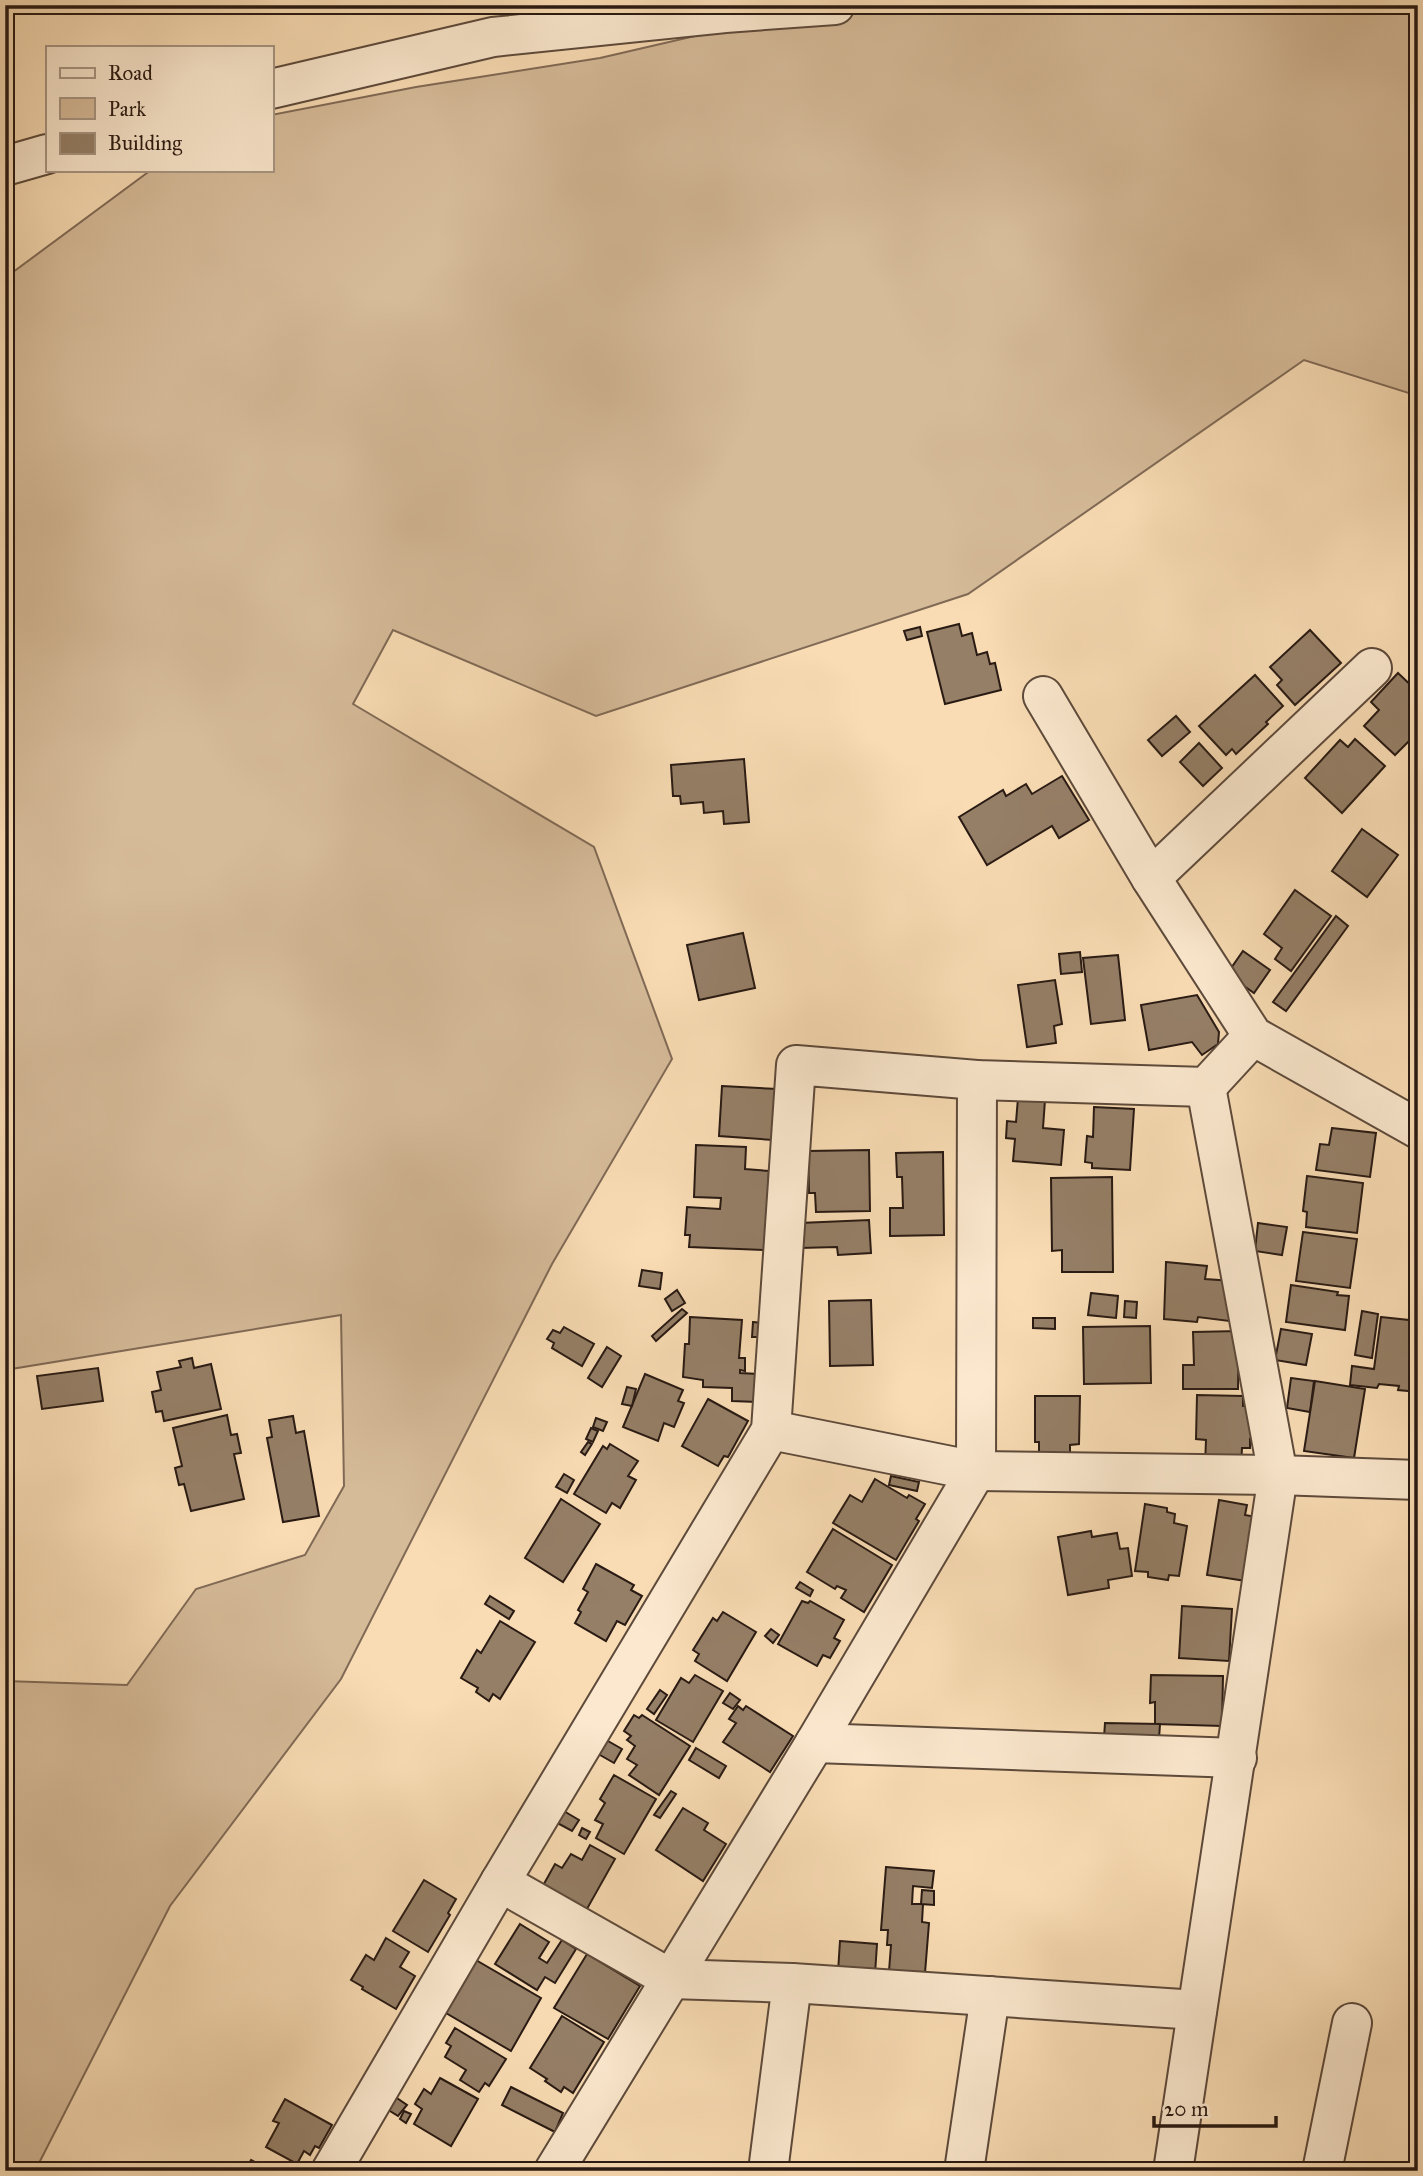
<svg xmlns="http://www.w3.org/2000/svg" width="1423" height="2176" font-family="'IM FELL Great Primer',serif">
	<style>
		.green { fill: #d6bb99; stroke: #806a56; stroke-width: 2 }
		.building { fill: #957f67; stroke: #291a13; stroke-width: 2 }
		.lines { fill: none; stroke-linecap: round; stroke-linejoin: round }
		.minor-casing { stroke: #5d4a3b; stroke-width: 42 }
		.minor { stroke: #fbe8ce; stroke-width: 38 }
	</style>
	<rect width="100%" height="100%" fill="#f9dcb4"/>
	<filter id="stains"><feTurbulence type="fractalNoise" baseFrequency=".00286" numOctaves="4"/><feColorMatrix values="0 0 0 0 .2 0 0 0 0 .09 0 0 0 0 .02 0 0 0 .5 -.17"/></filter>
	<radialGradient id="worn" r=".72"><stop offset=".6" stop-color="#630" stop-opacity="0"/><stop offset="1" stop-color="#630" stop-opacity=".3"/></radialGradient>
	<polygon class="green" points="829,5 1418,5 1418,396 1304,360 968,594 596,716 393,630 353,704 594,847 672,1059 552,1264 341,1679 170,1906 35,2171 5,2171 5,1681 127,1685 196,1589 305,1555 344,1486 341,1315 5,1370 5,278 151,170 271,170 271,115 416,87 600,58"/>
	<g class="building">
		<polygon points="959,624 962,636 972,633 977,655 987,652 990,664 995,663 1001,690 945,704 927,632"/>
		<polygon points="920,627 922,636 907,640 904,631"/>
		<polygon points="1310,630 1341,663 1295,705 1277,685 1282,680 1270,667"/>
		<polygon points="1398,673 1418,692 1418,732 1395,755 1364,726 1379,710 1371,702"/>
		<polygon points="1255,675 1283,706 1266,722 1268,724 1236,754 1232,749 1226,755 1199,726"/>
		<polygon points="1176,716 1190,732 1162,756 1148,740"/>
		<polygon points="1355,739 1385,766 1342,813 1305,778 1340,740 1348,747"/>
		<polygon points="1199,743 1222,768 1203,786 1180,762"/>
		<polygon points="744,759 749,822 724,824 723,811 704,813 703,802 681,804 680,796 673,796 671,765"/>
		<polygon points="1062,776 1089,820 1059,838 1052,826 987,865 959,817 1003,790 1006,796 1026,784 1032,794"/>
		<polygon points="1362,829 1398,855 1367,897 1332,871"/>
		<polygon points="1295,890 1331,916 1291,971 1275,959 1282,948 1264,934"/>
		<polygon points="1336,916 1348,926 1286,1011 1273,1002"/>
		<polygon points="743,933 755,988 699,1000 687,945"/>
		<polygon points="1243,951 1270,970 1254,993 1227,974"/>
		<polygon points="1080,952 1082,972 1061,974 1059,954"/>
		<polygon points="1118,955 1125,1020 1091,1024 1083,958"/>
		<polygon points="1055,980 1062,1024 1054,1026 1056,1043 1027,1047 1018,985"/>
		<polygon points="1197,995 1219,1032 1218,1044 1202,1055 1192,1042 1149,1050 1141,1005"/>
		<polygon points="722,1086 777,1089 773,1140 719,1136"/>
		<polygon points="1018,1098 1045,1100 1043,1128 1064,1130 1061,1165 1013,1161 1015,1139 1006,1138 1007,1121 1016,1122"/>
		<polygon points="1094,1107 1134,1109 1130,1170 1092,1168 1092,1163 1085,1162 1087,1136 1093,1137"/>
		<polygon points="1332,1128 1376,1133 1370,1177 1316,1170 1320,1144 1329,1145"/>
		<polygon points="696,1145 746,1147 745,1169 769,1171 765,1250 689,1247 690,1235 685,1235 687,1207 720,1209 721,1198 694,1197"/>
		<polygon points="869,1150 870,1211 816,1212 815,1193 809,1193 808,1151"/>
		<polygon points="943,1152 944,1235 890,1236 890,1208 903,1208 902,1177 897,1177 896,1153"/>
		<polygon points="1307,1176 1363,1183 1357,1233 1306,1227 1307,1212 1303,1211"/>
		<polygon points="1112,1177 1113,1272 1062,1272 1062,1250 1052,1251 1051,1178"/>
		<polygon points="869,1220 871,1253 838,1255 837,1247 800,1248 800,1223"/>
		<polygon points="1258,1223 1287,1227 1282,1255 1255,1251"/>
		<polygon points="1303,1232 1357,1239 1350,1288 1296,1281"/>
		<polygon points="1166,1262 1207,1266 1205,1279 1233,1281 1229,1321 1198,1317 1197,1322 1164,1319"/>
		<polygon points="642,1270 662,1273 660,1289 639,1286"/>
		<polygon points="1291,1285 1338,1292 1337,1295 1349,1296 1345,1330 1286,1322"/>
		<polygon points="677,1290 685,1303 672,1311 665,1299"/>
		<polygon points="1091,1293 1118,1296 1116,1318 1088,1315"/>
		<polygon points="871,1300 873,1365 830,1366 829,1301"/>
		<polygon points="1125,1301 1137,1302 1136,1318 1124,1317"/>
		<polygon points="682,1309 687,1313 656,1341 652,1336"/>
		<polygon points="1362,1311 1378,1314 1372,1358 1355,1355"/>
		<polygon points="690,1317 742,1320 739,1358 745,1358 745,1371 740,1370 740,1373 758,1374 757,1402 732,1401 732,1388 703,1387 703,1380 683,1377 685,1344 689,1344"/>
		<polygon points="1381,1317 1418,1321 1418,1392 1398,1390 1399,1386 1379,1384 1377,1388 1350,1385 1352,1366 1374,1369"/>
		<polygon points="1033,1318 1055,1318 1055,1329 1033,1328"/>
		<polygon points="753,1322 763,1323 760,1337 752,1337"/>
		<polygon points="1150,1326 1151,1383 1084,1384 1083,1327"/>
		<polygon points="564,1327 594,1344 582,1366 552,1348 554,1343 547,1339 553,1330 560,1333"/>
		<polygon points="1281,1329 1312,1334 1306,1365 1275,1360"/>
		<polygon points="1239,1331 1238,1389 1183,1389 1183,1365 1194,1365 1193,1332"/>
		<polygon points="607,1347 621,1356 602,1387 588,1378"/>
		<polygon points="192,1358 194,1368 211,1364 221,1409 164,1421 162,1411 156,1412 152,1392 161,1390 157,1372 181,1367 179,1361"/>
		<polygon points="98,1368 103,1401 42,1409 37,1376"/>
		<polygon points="645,1374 683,1390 678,1401 684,1403 674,1427 664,1423 658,1441 623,1427"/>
		<polygon points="1291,1378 1314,1381 1310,1412 1287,1408"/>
		<polygon points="1315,1381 1365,1389 1354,1458 1304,1451"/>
		<polygon points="627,1387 636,1389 632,1406 622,1404"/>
		<polygon points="1197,1395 1243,1396 1243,1406 1255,1405 1254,1440 1250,1439 1250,1448 1242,1448 1241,1466 1205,1465 1206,1440 1196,1439"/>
		<polygon points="1035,1396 1080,1396 1079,1444 1070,1445 1070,1461 1039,1461 1039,1442 1035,1442"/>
		<polygon points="708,1399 748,1421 728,1457 724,1456 718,1466 682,1446"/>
		<polygon points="227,1415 231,1435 237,1434 241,1453 234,1454 244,1499 191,1511 184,1484 179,1485 175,1468 182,1466 173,1428"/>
		<polygon points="293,1416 296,1433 304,1431 319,1516 283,1522 267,1438 272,1437 269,1420"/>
		<polygon points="596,1418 607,1422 603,1431 593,1427"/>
		<polygon points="591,1428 598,1431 593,1442 586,1439"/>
		<polygon points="588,1442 592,1444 585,1455 581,1452"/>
		<polygon points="610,1444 638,1461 628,1476 636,1480 620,1508 612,1503 606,1513 574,1494 603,1446 607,1449"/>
		<polygon points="564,1474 574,1480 567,1493 556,1487"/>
		<polygon points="891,1476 919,1482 917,1491 889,1485"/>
		<polygon points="875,1479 907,1498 909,1495 925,1504 916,1519 919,1521 896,1560 833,1523 850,1495 862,1502"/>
		<polygon points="561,1499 600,1524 563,1582 525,1558"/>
		<polygon points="1219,1500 1247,1505 1245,1515 1256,1517 1246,1581 1207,1575"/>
		<polygon points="1145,1504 1167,1508 1167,1512 1175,1514 1174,1523 1187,1526 1179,1576 1169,1575 1168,1580 1148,1577 1148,1572 1135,1571"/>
		<polygon points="833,1529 892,1565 864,1612 841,1598 846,1590 837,1586 835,1589 807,1572"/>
		<polygon points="1091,1531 1092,1537 1117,1533 1120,1549 1128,1548 1132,1576 1108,1580 1109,1588 1068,1595 1058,1537"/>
		<polygon points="596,1564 634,1585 631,1590 642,1596 625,1625 617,1621 606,1641 575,1623 581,1612 578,1610 588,1592 583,1589"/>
		<polygon points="800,1582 813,1590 810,1596 796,1588"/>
		<polygon points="490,1596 514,1611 509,1619 485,1604"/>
		<polygon points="802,1601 808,1603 810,1601 844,1620 834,1638 840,1641 830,1658 823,1655 817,1666 778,1644"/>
		<polygon points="1182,1606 1232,1609 1229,1661 1179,1658"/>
		<polygon points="723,1612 756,1632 727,1681 695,1661 699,1654 693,1650 713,1618 717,1621"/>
		<polygon points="500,1621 535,1642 500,1699 493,1694 489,1701 476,1692 478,1688 461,1678 477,1650 481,1653"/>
		<polygon points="771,1629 779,1635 773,1643 765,1636"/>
		<polygon points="695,1675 723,1691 693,1742 656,1720 681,1678 689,1683"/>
		<polygon points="1151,1675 1223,1676 1222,1726 1155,1724 1155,1702 1150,1703"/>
		<polygon points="660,1690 667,1695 654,1714 647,1709"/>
		<polygon points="730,1693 740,1700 733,1709 723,1703"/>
		<polygon points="738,1706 743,1710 746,1706 793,1736 770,1772 723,1742 736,1723 729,1719"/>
		<polygon points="634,1715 639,1718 642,1715 690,1746 659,1795 629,1775 637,1765 627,1759 635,1746 627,1740 631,1736 624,1731"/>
		<polygon points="1105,1723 1160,1724 1159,1739 1104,1738"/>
		<polygon points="601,1737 622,1749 614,1763 593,1751"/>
		<polygon points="696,1748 726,1766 719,1778 689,1760"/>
		<polygon points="614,1775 656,1799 624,1854 596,1838 603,1824 595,1820 605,1803 600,1799"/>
		<polygon points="671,1791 676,1794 660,1818 654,1815"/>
		<polygon points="557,1807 579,1820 572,1831 550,1819"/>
		<polygon points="683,1808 708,1823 704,1830 726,1844 703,1881 656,1850"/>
		<polygon points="582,1828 590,1832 586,1839 579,1835"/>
		<polygon points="590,1845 615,1859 583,1916 540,1891 555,1864 562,1868 571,1854 582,1860"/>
		<polygon points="886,1867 934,1871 932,1888 913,1886 912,1904 923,1904 922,1922 929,1923 925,1973 889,1971 891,1945 887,1945 888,1930 881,1930"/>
		<polygon points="424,1880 456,1899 448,1913 450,1915 428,1952 393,1931"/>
		<polygon points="922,1890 934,1891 934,1905 921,1904"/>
		<polygon points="520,1924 549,1942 539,1958 547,1963 562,1940 576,1949 555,1983 545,1977 537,1990 495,1964"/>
		<polygon points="386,1938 409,1952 400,1967 415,1976 396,2009 362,1989 363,1987 351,1980 366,1955 374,1960"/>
		<polygon points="840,1941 877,1944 875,1974 838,1972"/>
		<polygon points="587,1954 640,1986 608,2039 554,2008"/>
		<polygon points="469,1956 541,1998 511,2051 439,2009"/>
		<polygon points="562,2016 604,2042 573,2093 564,2087 561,2092 545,2081 547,2079 530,2068"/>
		<polygon points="455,2028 506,2059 489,2086 485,2083 479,2092 460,2080 466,2070 445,2057 451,2046 446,2043"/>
		<polygon points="440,2078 478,2099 451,2146 414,2124 422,2109 415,2104 424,2089 431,2094"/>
		<polygon points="511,2087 563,2113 555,2132 502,2105"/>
		<polygon points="391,2094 407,2105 398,2116 382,2106"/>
		<polygon points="285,2099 332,2125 319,2148 315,2146 310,2155 304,2151 297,2164 266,2147 279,2123 273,2121"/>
		<polygon points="404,2111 411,2114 406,2123 400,2119"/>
		<polygon points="251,2160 272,2171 245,2171"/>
	</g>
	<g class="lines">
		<defs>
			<g id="minor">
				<polyline points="271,89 493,37 725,13 835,5"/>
				<polyline points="5,166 47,154"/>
				<polyline points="1043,696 1151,878 1253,1036 1418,1129"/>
				<polyline points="1151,878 1372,668"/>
				<polyline points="771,1430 976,1471 1278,1475 1418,1480"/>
				<polyline points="815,1743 1237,1758"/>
				<polyline points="500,1882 671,1979 792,1983 1197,2010"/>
				<polyline points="331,2171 500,1882 771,1430 796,1065 977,1080 1206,1087 1253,1036"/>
				<polyline points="554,2171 815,1743 976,1471 977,1080"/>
				<polyline points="768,2171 792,1983"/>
				<polyline points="964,2171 990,1996"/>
				<polyline points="1173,2171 1278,1475 1206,1087"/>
				<polyline points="1322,2171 1352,2023"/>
			</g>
		</defs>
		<use href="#minor" class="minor-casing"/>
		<use href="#minor" class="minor"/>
	</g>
	<rect width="1423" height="2176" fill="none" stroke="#f9dcb4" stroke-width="28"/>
	<rect x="7" y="7" width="1409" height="2162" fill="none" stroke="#291a13" stroke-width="3.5"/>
	<rect x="14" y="14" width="1395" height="2148" fill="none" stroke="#291a13" stroke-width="2"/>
	<rect x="46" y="46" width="228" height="126" fill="#fbe8ce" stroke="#a79683" stroke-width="2"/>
	<rect x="60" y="68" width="35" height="10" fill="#fbe8ce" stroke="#a79683" stroke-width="2"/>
	<text x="108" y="80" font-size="21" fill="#291a13">Road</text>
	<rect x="60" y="98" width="35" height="21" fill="#d6bb99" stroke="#a79683" stroke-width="2"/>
	<text x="108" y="116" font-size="21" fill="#291a13">Park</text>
	<rect x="60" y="133" width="35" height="21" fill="#957f67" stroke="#a79683" stroke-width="2"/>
	<text x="108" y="150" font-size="21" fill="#291a13">Building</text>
	<path d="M1154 2116v10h122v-10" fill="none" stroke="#291a13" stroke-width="3.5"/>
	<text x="1164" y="2116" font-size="21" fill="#291a13" stroke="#fbe8ce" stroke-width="5" paint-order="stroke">20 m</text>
	<rect width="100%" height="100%" filter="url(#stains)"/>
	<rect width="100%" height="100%" fill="url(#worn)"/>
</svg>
